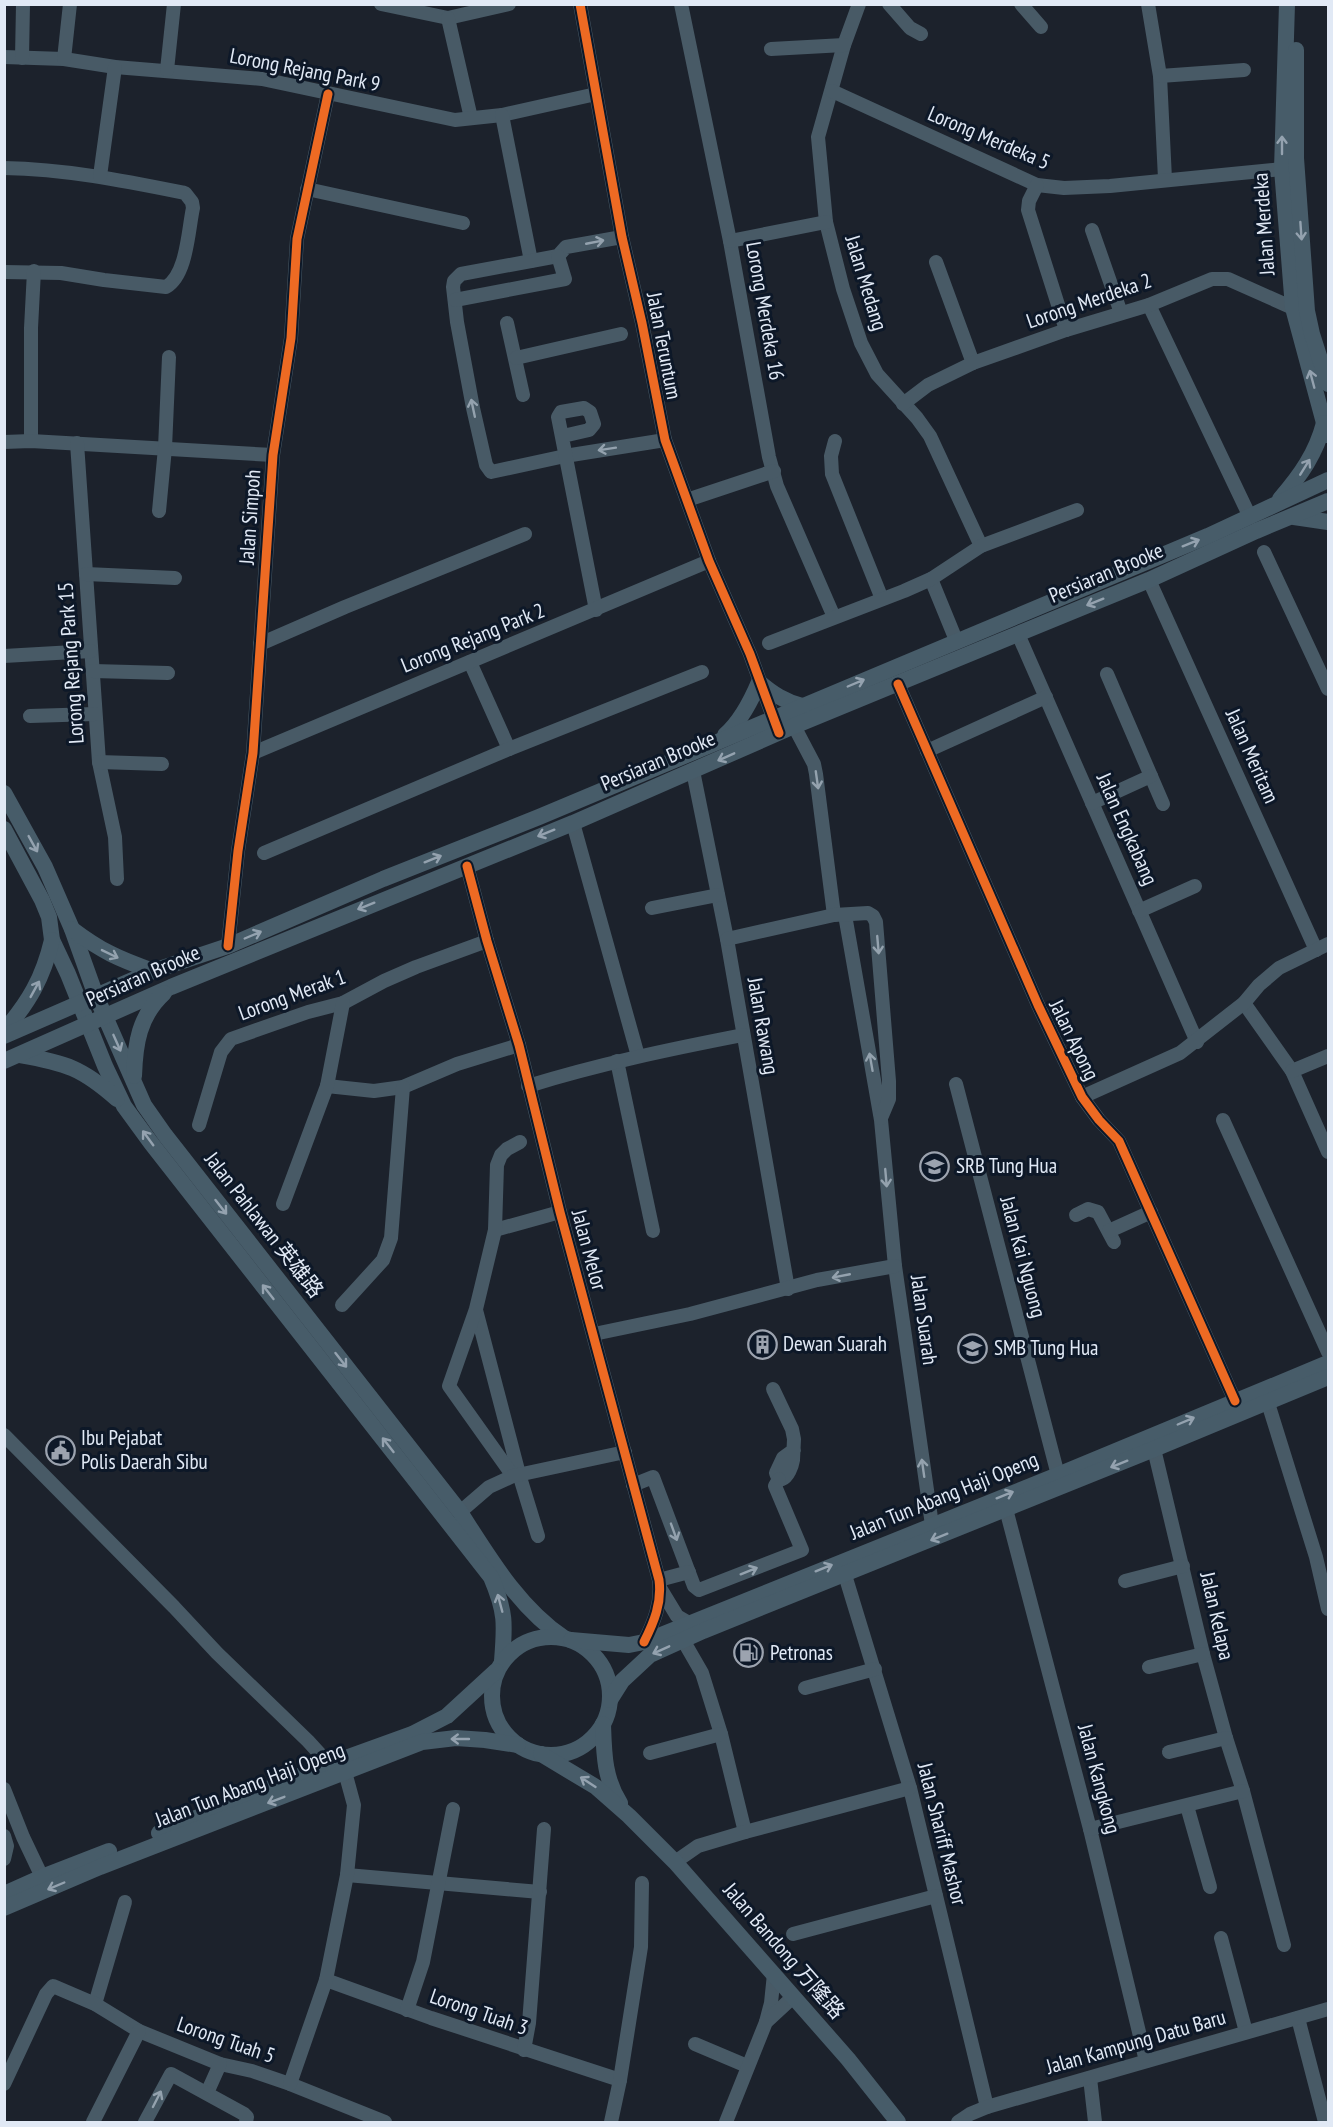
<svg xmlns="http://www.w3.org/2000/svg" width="1333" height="2127" font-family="'PT Sans Narrow','Noto Sans SC',sans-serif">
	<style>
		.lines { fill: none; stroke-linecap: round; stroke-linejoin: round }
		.minor { stroke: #485a66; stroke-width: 14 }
		.major { stroke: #475c69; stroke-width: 16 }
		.cycleway-casing { stroke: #0d1828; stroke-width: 13 }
		.cycleway { stroke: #ed6a23; stroke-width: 9 }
		.oneway { stroke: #94a2af }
		.oneway2 { stroke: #94a2ae }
		.labels { text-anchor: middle; stroke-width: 6; stroke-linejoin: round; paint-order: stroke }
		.street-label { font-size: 21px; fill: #e1e9f5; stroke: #0d1828 }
		.poi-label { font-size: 21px; fill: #e1e9f5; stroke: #0d1828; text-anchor: start }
	</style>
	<rect width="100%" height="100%" fill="#1c222c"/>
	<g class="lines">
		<g class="minor">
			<polyline points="381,4 448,18 509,4"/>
			<polyline points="580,4 622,237 642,323 665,440 709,561 750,654 777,728"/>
			<polyline points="681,4 730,241 769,457 777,486 834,617"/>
			<polyline points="859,4 844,45 818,137 826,222 843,289 861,343 877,374 917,418 930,436 981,546"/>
			<polyline points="889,4 910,28 921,34"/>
			<polyline points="1021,4 1041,27"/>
			<polyline points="1148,4 1160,76 1165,179"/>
			<polyline points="448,18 471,118"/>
			<polyline points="771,49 844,45"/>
			<polyline points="4,57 64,59 115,67 262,79 455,120 502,115 596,94"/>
			<polyline points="22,58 23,4"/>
			<polyline points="64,59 70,4"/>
			<polyline points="167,70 174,4"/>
			<polyline points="1160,76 1244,70"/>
			<polyline points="832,91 1037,185 1064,188 1110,186 1282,169"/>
			<polyline points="502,115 531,261"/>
			<path d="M 4,168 C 66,169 125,181 185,193 L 192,202 L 193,208 C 188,231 187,275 166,287 L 104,280 L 61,273 L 4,272"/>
			<polyline points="100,176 115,67"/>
			<polyline points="1037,185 1029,201 1028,210 1066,330"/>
			<polyline points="307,189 463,223"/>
			<polyline points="1092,230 1121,313"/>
			<polyline points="622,237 566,247 558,256 461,274 454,281 453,287 457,322 473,408 486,465 491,472 565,456 665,440"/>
			<polyline points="730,241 826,222"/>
			<polyline points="936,262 973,363"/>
			<polyline points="455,300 565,279 558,256"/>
			<polyline points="1149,305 1250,517"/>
			<polyline points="507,323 523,395"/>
			<polyline points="516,358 621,334"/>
			<polyline points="903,404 928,385 973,363 1066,330 1149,305 1212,279 1228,279 1293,308"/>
			<polyline points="563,436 589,430 594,424 590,412 584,408 561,412 558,417 596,610"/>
			<polyline points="31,441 31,328 34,271"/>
			<polyline points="835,441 831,456 832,474 882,599"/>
			<polyline points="4,442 31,441 273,455"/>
			<polyline points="77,443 99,762 115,837 117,879"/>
			<polyline points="687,500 774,471"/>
			<polyline points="159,511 165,448 169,357"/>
			<polyline points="1264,552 1328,689"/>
			<polyline points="86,574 175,578"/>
			<polyline points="931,579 956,640"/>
			<polyline points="1149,580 1316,950"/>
			<polyline points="1018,634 1197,1042"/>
			<polyline points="769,643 904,591 931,579 981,546 1077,510"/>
			<polyline points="260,644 345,607 525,534"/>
			<polyline points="4,656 91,651"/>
			<polyline points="470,662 509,749"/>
			<polyline points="93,671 168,673"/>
			<polyline points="1107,674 1163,804"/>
			<polyline points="898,684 1038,1005 1082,1097 1099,1120 1119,1141 1235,1401"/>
			<polyline points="30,716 95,714"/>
			<polyline points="794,726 814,764 816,774 834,915"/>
			<polyline points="927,751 1046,697"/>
			<polyline points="253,753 709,561"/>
			<polyline points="99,762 162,764"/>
			<polyline points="693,771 727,939 788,1289"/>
			<polyline points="1092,803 1151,776"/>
			<polyline points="573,823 638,1056"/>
			<polyline points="264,853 509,749 702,672"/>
			<path d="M 467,866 L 487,941 L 519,1045 L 560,1212 L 659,1580 C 662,1603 654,1622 644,1642"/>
			<polyline points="652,908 718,895"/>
			<polyline points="1139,911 1195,886"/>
			<polyline points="845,915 881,1120 895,1266 932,1525"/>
			<polyline points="727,939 834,915 868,913 873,916 876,922 889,1081 889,1099 881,1118"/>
			<polyline points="228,946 238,851 253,753 273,455 291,338 297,239 328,94"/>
			<polyline points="1244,1003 1292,1071 1328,1152"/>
			<polyline points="617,1061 653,1231"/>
			<polyline points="1292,1071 1328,1056"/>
			<polyline points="956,1084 1058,1475"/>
			<polyline points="327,1086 374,1091 403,1087 457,1064 519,1045"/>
			<path d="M 528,1086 C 599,1064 671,1049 743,1035"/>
			<polyline points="1082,1097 1180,1053 1244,1003 1259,985 1279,968 1328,944"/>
			<polyline points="1223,1120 1328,1352"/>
			<polyline points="199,1125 221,1052 231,1039 308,1012 343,1003 384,981 416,967 487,941"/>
			<polyline points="283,1204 327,1086 343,1003"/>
			<polyline points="1076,1215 1088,1209 1098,1212 1114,1242"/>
			<polyline points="495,1230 560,1212"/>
			<polyline points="1109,1231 1151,1212"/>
			<polyline points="342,1305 383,1260 391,1238 403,1087"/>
			<polyline points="476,1310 519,1474 538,1536"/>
			<polyline points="594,1334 690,1314 817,1280 895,1266"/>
			<path d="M 773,1389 L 792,1429 L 794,1439 L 793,1460 C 792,1466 788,1477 782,1479 L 778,1478 L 776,1473 L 783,1458 L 794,1450"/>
			<polyline points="1268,1403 1316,1557 1328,1609"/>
			<polyline points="4,1435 174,1607 217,1653 308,1741 329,1764 332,1771"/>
			<polyline points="1154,1449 1203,1654 1226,1738 1243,1791 1284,1945"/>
			<polyline points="513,1476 449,1386 476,1309 495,1230 497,1165 501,1155 507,1149 520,1142"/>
			<polyline points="633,1485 653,1477 694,1586 699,1590 802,1550 775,1486 779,1479"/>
			<polyline points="1006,1509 1090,1829 1146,2061"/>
			<polyline points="460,1512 489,1487 513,1476 625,1452"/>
			<polyline points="845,1575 910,1788 987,2107"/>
			<polyline points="659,1580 689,1572"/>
			<polyline points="1125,1581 1183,1566"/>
			<polyline points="660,1588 677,1616 689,1623"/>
			<polyline points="683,1640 702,1673 721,1734 745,1832"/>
			<polyline points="1149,1667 1203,1654"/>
			<polyline points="805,1688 875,1669"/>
			<polyline points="1169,1752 1226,1738"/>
			<polyline points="650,1753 721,1734"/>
			<polyline points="4,1789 23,1837 42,1877"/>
			<polyline points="1187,1806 1210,1887"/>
			<polyline points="1090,1829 1243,1791"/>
			<polyline points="4,1836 7,1846 4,1859"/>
			<polyline points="675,1862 698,1846 745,1832 910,1788"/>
			<polyline points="347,1875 540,1892"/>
			<polyline points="793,1934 936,1896"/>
			<polyline points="1221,1938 1246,2032"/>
			<polyline points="326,1980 431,2018 620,2080"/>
			<polyline points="95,2004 125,1902"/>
			<polyline points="407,2010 423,1962 453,1809"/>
			<polyline points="1298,2018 1325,2122"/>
			<polyline points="766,2022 771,2003 774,1974"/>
			<polyline points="695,2044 747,2066"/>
			<polyline points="524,2050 529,2023 544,1829"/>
			<polyline points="1090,2078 1095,2122"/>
			<polyline points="4,2084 46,1994 53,1986 95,2004 139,2031 220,2064 252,2071 290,2084 385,2122"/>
			<polyline points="290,2084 326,1980 347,1875 354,1805 345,1772"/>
			<polyline points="207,2093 220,2064"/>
			<polyline points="93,2122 139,2031"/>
			<polyline points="145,2122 171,2074 244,2114 247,2117 246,2122"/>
			<polyline points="611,2122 620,2080 641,1947 642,1883"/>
			<polyline points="726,2122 766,2022 793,1997"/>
			<polyline points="958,2122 970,2114 987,2107 1328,2009"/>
		</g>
		<g class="major">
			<polyline points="1287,4 1282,169 1293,308 1324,423 1328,435"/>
			<polyline points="1296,50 1296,158 1307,311 1312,334 1328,384"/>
			<path d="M 1280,499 C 1301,475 1316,453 1324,423"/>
			<polyline points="1294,517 1328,522"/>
			<path d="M 725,735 C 741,721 751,701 759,682 C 773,694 784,701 802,706"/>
			<path d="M 4,793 L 45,867 L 72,929 L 96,996 L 144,1105 L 165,1135 L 460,1512 C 489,1557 518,1607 564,1638"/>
			<path d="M 4,829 L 42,900 L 49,917 L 52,940 L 68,974 L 105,1066 L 124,1106 L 151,1143 L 491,1577 C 506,1612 505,1624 502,1661"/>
			<path d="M 72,929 C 101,951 119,959 153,971"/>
			<path d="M 4,1031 C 29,1002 43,978 52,940"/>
			<polyline points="4,1036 153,971 228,946 383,879 539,817 1208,536 1328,480"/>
			<path d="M 20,1055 C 66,1063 82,1068 117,1099"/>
			<polyline points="4,1061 171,987 573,823 794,726 1149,580 1256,531 1328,501"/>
			<path d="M 134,1076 C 135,1044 139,1016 164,993"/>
			<circle cx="551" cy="1696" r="59"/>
			<polyline points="571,1640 629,1645 644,1642 1058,1475 1328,1363"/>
			<polyline points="610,1700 622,1681 650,1655 703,1631 1154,1449 1328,1377"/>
			<path d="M 603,1724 C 604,1753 604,1778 620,1803"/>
			<polyline points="541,1754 596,1787 629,1816 675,1862 848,2059 898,2122"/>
			<polyline points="159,1833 329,1764 412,1734 447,1716 496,1671"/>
			<polyline points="4,1894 42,1877 109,1851"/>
			<polyline points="4,1908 100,1867 422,1742 456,1738 485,1740 518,1745"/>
		</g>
		<defs>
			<g id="cycleway">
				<polyline points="580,4 622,237 642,323 665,440 709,561 750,654 779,733"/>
				<polyline points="898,684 1038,1005 1082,1097 1099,1120 1119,1141 1235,1401"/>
				<path d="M 467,866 L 487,941 L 519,1045 L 560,1212 L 659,1580 C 662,1603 654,1622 644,1642"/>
				<polyline points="228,946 238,851 253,753 273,455 291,338 297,239 328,94"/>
			</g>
		</defs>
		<use href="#cycleway" class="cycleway-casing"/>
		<use href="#cycleway" class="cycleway"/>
	</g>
	<defs><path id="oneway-shaft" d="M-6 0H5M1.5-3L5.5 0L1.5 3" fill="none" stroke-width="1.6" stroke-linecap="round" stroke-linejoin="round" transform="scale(1.5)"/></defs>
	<g class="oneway">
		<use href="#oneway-shaft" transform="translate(1282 145) rotate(-90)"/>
		<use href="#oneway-shaft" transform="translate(1301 231) rotate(86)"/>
		<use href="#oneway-shaft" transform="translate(1312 379) rotate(-105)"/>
		<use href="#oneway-shaft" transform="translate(1305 467) rotate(-58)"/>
		<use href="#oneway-shaft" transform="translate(1191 543) rotate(-22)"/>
		<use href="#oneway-shaft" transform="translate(1095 602) rotate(158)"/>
		<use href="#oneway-shaft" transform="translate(856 683) rotate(-23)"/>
		<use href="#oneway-shaft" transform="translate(726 757) rotate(156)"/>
		<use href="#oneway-shaft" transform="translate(546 833) rotate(158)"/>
		<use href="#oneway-shaft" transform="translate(33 844) rotate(61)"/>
		<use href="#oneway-shaft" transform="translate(433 859) rotate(-22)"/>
		<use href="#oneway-shaft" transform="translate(366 906) rotate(158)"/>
		<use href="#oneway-shaft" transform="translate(253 935) rotate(-23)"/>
		<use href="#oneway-shaft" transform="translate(110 954) rotate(26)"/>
		<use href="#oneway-shaft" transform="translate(35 989) rotate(-61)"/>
		<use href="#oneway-shaft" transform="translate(117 1043) rotate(66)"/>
		<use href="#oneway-shaft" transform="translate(148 1138) rotate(-126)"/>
		<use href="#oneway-shaft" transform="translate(221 1207) rotate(52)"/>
		<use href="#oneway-shaft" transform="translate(268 1292) rotate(-128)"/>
		<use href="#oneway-shaft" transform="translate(341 1360) rotate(52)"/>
		<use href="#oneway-shaft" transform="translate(1186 1421) rotate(-23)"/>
		<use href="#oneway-shaft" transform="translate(388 1445) rotate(-128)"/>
		<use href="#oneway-shaft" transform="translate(1119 1464) rotate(158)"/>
		<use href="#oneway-shaft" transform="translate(1005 1495) rotate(-22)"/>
		<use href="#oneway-shaft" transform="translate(939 1537) rotate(158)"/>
		<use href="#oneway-shaft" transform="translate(824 1568) rotate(-22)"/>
		<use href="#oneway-shaft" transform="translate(500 1603) rotate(-105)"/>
		<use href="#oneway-shaft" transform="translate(661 1650) rotate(156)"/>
		<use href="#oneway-shaft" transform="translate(460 1739) rotate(-180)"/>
		<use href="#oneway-shaft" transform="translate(588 1782) rotate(-147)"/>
		<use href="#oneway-shaft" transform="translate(276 1800) rotate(159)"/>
		<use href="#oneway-shaft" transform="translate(56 1886) rotate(157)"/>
	</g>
	<g class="oneway2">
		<use href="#oneway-shaft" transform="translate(595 242) rotate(-11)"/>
		<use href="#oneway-shaft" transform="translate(473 408) rotate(-102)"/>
		<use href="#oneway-shaft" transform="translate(607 449) rotate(171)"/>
		<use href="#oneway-shaft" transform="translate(817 780) rotate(82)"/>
		<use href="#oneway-shaft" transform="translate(878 945) rotate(85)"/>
		<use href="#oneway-shaft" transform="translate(871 1062) rotate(-100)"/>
		<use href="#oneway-shaft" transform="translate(886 1178) rotate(85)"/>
		<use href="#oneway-shaft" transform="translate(841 1276) rotate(169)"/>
		<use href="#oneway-shaft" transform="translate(923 1468) rotate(-98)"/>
		<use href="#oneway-shaft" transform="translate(674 1532) rotate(70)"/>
		<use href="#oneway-shaft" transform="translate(749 1571) rotate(-22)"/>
		<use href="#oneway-shaft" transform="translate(157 2099) rotate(-63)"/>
	</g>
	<defs>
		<symbol id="school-ring" viewBox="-11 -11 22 22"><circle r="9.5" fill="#0d1828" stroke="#9ca3af" stroke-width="1.5"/><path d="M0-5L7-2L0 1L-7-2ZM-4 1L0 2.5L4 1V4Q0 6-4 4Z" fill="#9ca3af"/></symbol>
		<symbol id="building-ring" viewBox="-11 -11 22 22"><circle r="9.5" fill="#0d1828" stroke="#9ca3af" stroke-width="1.5"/><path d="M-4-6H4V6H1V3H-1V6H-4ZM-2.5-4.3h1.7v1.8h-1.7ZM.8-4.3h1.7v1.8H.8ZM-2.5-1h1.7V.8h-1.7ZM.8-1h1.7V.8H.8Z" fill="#9ca3af"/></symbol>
		<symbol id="civic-ring" viewBox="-11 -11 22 22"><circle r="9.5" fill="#0d1828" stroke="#9ca3af" stroke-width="1.5"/><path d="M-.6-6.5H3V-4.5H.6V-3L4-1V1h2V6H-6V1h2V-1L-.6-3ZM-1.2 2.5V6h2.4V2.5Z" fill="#9ca3af"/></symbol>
		<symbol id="fuel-ring" viewBox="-11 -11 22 22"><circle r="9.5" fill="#0d1828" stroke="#9ca3af" stroke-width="1.5"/><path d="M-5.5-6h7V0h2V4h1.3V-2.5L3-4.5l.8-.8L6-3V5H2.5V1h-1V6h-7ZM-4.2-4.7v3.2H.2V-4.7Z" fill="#9ca3af"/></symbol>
	</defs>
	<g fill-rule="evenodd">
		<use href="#school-ring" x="918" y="1150" width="33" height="33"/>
		<use href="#building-ring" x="746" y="1328" width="33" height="33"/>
		<use href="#school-ring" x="956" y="1332" width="33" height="33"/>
		<use href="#civic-ring" x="44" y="1434" width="33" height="33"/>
		<use href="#fuel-ring" x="732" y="1636" width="33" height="33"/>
	</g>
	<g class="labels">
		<g class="street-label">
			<text transform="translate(305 70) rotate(11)" y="7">Lorong Rejang Park 9</text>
			<text transform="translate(989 138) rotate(23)" y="7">Lorong Merdeka 5</text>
			<text transform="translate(1264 224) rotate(-94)" y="7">Jalan Merdeka</text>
			<text transform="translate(866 283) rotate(73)" y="7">Jalan Medang</text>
			<text transform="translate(1089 301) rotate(-19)" y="7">Lorong Merdeka 2</text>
			<text transform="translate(765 311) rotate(80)" y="7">Lorong Merdeka 16</text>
			<text transform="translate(664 346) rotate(79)" y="7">Jalan Teruntum</text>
			<text transform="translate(250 517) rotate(-86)" y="7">Jalan Simpoh</text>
			<text transform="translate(1106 573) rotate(-23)" y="7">Persiaran Brooke</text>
			<text transform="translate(473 638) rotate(-22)" y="7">Lorong Rejang Park 2</text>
			<text transform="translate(71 663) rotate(-94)" y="7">Lorong Rejang Park 15</text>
			<text transform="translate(1252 756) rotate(66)" y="7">Jalan Meritam</text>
			<text transform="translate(658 761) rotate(-23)" y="7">Persiaran Brooke</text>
			<text transform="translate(1127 829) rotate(66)" y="7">Jalan Engkabang</text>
			<text transform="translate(143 976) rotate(-24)" y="7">Persiaran Brooke</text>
			<text transform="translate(292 995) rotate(-20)" y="7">Lorong Merak 1</text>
			<text transform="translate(763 1026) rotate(80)" y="7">Jalan Rawang</text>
			<text transform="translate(1074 1040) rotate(64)" y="7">Jalan Apong</text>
			<text transform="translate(264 1225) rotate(52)" y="7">Jalan Pahlawan 英雄路</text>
			<text transform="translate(589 1250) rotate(75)" y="7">Jalan Melor</text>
			<text transform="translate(1023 1257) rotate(75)" y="7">Jalan Kai Nguong</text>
			<text transform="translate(924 1320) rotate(82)" y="7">Jalan Suarah</text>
			<text transform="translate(944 1496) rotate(-22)" y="7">Jalan Tun Abang Haji Openg</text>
			<text transform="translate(1217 1616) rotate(77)" y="7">Jalan Kelapa</text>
			<text transform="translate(1099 1779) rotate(75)" y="7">Jalan Kangkong</text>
			<text transform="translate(250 1785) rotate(-21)" y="7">Jalan Tun Abang Haji Openg</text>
			<text transform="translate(942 1834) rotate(76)" y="7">Jalan Shariff Mashor</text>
			<text transform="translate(784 1951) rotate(49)" y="7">Jalan Bandong 万隆路</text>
			<text transform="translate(479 2012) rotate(19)" y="7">Lorong Tuah 3</text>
			<text transform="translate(226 2040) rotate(19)" y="7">Lorong Tuah 5</text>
			<text transform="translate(1136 2042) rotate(-16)" y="7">Jalan Kampung Datu Baru</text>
		</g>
		<g class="poi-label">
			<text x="956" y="1173">SRB Tung Hua</text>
			<text x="783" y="1351">Dewan Suarah</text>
			<text x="994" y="1355">SMB Tung Hua</text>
			<text x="81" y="1445">Ibu Pejabat<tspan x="81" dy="24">Polis Daerah Sibu</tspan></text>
			<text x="770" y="1660">Petronas</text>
		</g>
	</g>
	<rect width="1333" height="2127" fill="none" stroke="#e1e9f5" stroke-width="12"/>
</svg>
